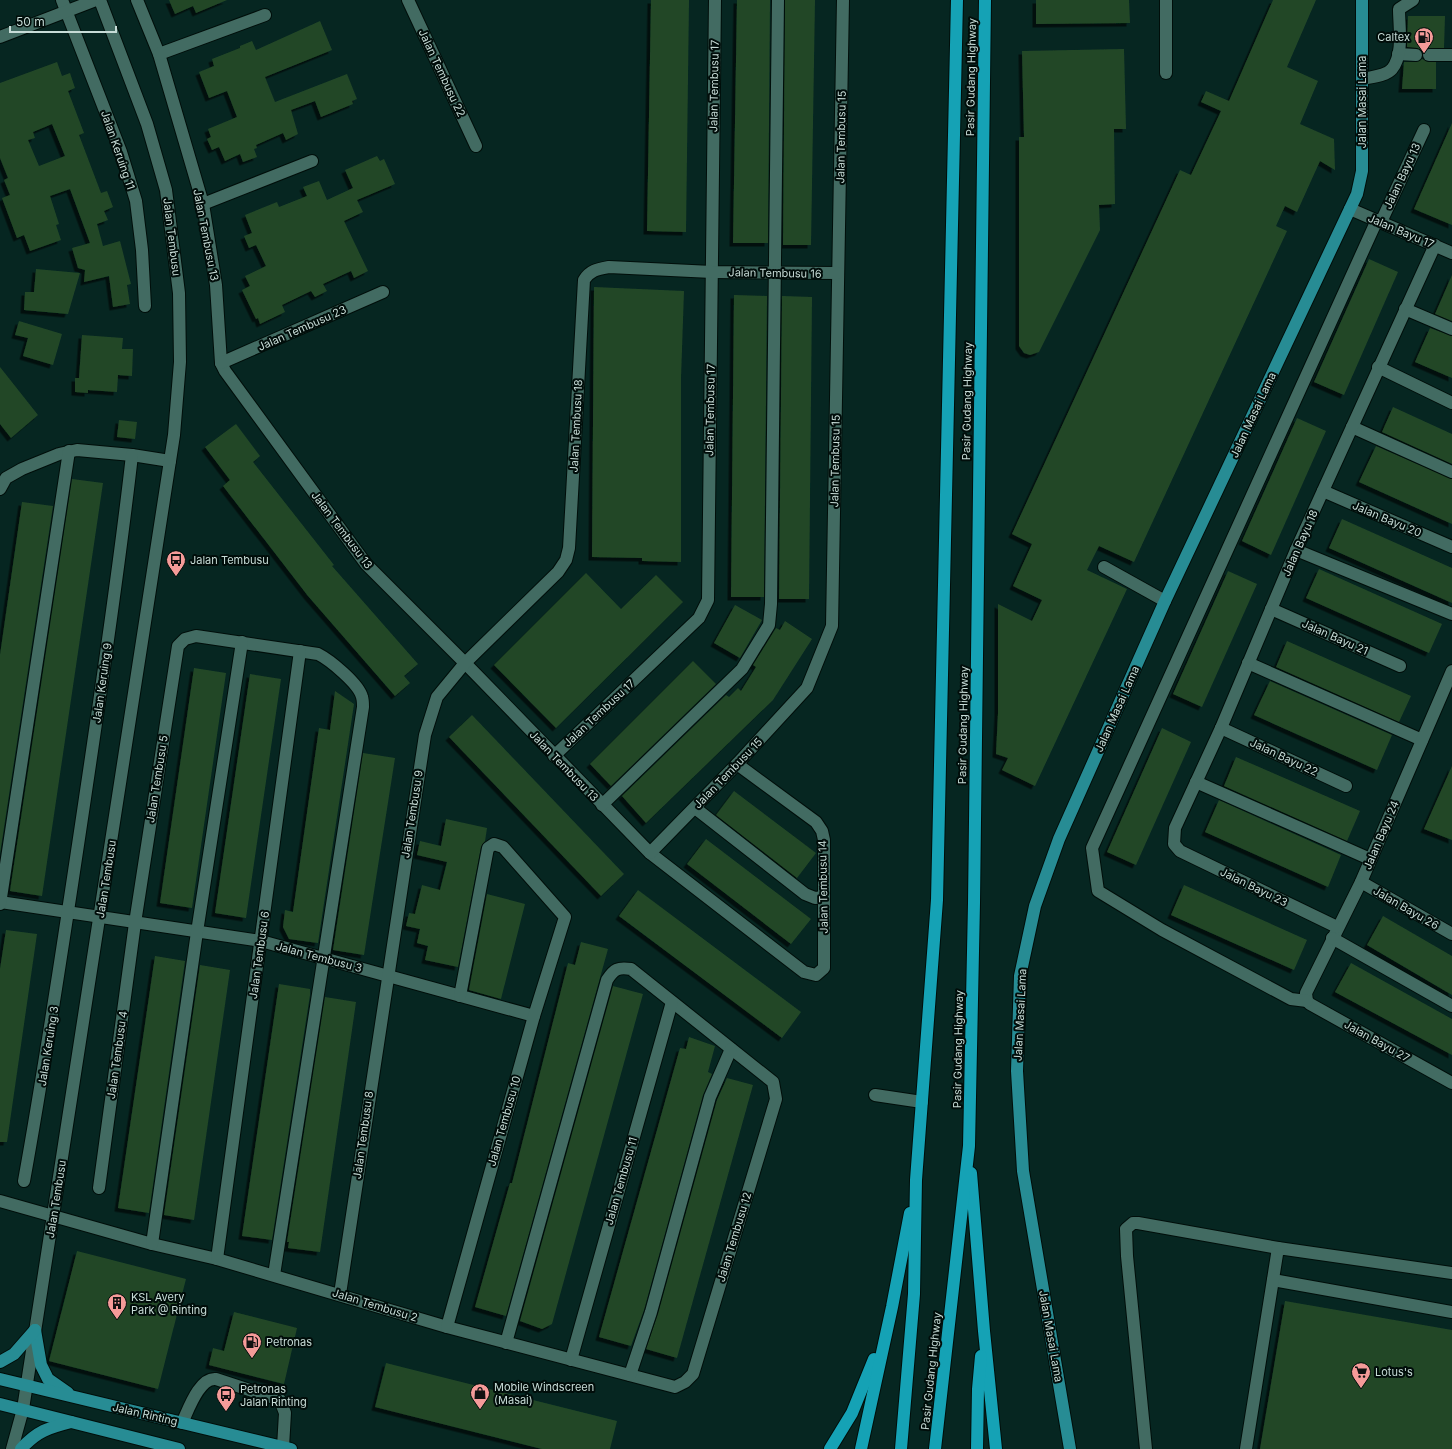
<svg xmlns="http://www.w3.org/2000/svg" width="1452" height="1449" font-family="Inter,sans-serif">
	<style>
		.building { fill: #224727; fill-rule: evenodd; filter: url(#shadow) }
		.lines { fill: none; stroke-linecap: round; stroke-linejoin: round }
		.minor-casing { stroke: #000e0a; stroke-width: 14 }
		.major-casing { stroke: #000e0a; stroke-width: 14 }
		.highway-casing { stroke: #000e0a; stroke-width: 14 }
		.minor { stroke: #426b62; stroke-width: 12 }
		.major { stroke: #278c94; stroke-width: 12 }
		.highway { stroke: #15a2b5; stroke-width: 12 }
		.labels { text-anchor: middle; stroke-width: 4; stroke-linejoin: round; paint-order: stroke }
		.poi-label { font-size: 11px; fill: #c7dcd7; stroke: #010d0a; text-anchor: start }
		.street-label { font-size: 11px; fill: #c7dcd7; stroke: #010d0a }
	</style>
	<defs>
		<filter id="shadow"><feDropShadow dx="-3.5" dy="3.5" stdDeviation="0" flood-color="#0009"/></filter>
	</defs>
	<rect width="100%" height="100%" fill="#062621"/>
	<g class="building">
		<polygon points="169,0 227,0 196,13 193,6 175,14"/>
		<polygon points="651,0 689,0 686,232 647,231"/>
		<polygon points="737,0 770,0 768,243 733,243"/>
		<polygon points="785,0 815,0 811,245 783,245"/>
		<polygon points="1036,0 1129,0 1130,23 1036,24"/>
		<polygon points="1273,0 1316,0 1287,67 1318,81 1300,124 1334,139 1335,170 1320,161 1297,212 1285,206 1276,226 1287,231 1134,562 1099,546 1087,570 1127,589 1035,786 1002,770 1008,758 996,754 998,713 998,604 1032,621 1042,600 1013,586 1032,544 1012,534 1180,170 1191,175 1221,111 1201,102 1206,91 1229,101"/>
		<polygon points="1408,16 1445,16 1444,48 1429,48 1422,51 1417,48 1407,47"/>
		<polygon points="320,21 332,50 265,77 275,102 347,74 357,99 352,101 353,104 321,117 315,101 291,110 298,134 286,140 283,133 256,145 257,148 254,149 257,157 243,162 240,154 225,161 219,147 212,150 207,139 211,137 208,129 237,117 227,91 209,98 199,72 214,66 212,59 240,48 240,46 252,41 256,50"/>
		<polygon points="1124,49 1126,129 1114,129 1115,204 1099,205 1100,230 1039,352 1030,355 1024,353 1019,346 1019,137 1024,137 1022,51"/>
		<polygon points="1422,59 1429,62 1436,62 1436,89 1402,89 1404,62 1416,62"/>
		<path d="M 57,62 L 62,76 L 70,73 L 75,88 L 68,91 L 84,133 L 79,135 L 101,193 L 107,191 L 113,207 L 104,211 L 108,220 L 97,224 L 103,246 L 120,241 L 131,284 L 127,285 L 130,304 L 113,307 L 109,276 L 84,282 L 85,270 L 78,268 L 72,248 L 90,243 L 70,189 L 50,196 L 59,224 L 56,225 L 61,240 L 30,251 L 24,235 L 17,238 L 2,198 L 10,195 L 4,180 L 8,178 L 0,158 L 0,83 ZM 52,124 L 65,156 L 39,166 L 28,140 L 35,138 L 33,132 Z"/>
		<polygon points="1452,123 1452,225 1414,209"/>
		<polygon points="377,156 380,161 384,159 395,184 357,200 363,212 344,221 368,271 354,278 351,271 323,284 327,291 315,297 311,291 282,305 285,312 260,324 258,318 256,319 242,290 250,286 245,276 266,266 256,245 249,248 244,236 252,233 245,215 277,202 279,207 307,196 303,187 319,181 327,200 353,188 345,170"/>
		<polygon points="1369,259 1398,272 1344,395 1314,382"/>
		<polygon points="36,269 80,273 68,314 24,310 25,292 34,292"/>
		<polygon points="1452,275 1452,321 1435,314"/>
		<polygon points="594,287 684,291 681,378 681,562 642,561 642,558 592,557"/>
		<polygon points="734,295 767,296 764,597 731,597"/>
		<polygon points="782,296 812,297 809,599 779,599"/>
		<polygon points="19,321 62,334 53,365 23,356 28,338 15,335"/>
		<polygon points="1430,328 1452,336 1452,378 1415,362"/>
		<polygon points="82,335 123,338 122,349 133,349 132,376 118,375 117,392 88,390 88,393 75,392 75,378 79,378"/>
		<polygon points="0,367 38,415 11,438 0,424"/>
		<polygon points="1393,407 1452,434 1452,464 1382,432"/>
		<polygon points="1297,418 1326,431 1271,555 1242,541"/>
		<polygon points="119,420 137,422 135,439 117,437"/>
		<polygon points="236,424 260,456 253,462 334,565 332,566 418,664 404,676 410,683 395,696 308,596 223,486 230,480 205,447"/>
		<polygon points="1376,446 1452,479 1452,524 1359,482"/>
		<polygon points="72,479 103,483 42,896 10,891"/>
		<polygon points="22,502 53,506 0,854 0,655"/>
		<polygon points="1342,519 1452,568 1452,603 1329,548"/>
		<polygon points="1319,569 1442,624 1429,653 1306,598"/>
		<polygon points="1228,571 1257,584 1202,707 1173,694"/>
		<polygon points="586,573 621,609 656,575 683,602 556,728 494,665"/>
		<polygon points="735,605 762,620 740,658 714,643"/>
		<polygon points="785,621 812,639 773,700 646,823 622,796 726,695 729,697 738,688 741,691 756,667 753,665 776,628 780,630"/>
		<polygon points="1287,641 1411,696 1399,722 1276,667"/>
		<polygon points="693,661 716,684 611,786 590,764"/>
		<polygon points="194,668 226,673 192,908 160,903"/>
		<polygon points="250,674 281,679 246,918 215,913"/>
		<polygon points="1270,681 1392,735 1377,770 1254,715"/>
		<polygon points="335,691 354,704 318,943 289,939 283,927 285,910 293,912 319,728 330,730"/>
		<polygon points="472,715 624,874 601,896 449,737"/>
		<polygon points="1162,728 1191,742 1136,865 1107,852"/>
		<polygon points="363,753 395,758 364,955 333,950"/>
		<polygon points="1236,757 1360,811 1347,841 1224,786"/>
		<polygon points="1452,766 1452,840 1424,829"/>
		<polygon points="734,791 816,853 797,878 716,815"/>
		<polygon points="1219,800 1341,855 1328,887 1205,832"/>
		<polygon points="446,819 487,828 485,841 481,847 458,967 425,960 428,946 417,943 420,929 406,926 409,913 415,914 422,885 440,890 447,862 417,855 420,841 441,846"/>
		<polygon points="706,839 811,919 791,944 687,864"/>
		<polygon points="1184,885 1307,940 1294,970 1171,915"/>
		<polygon points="638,890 801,1012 782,1038 619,916"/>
		<polygon points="487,894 525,904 501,999 469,990"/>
		<polygon points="1383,916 1452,956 1452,995 1367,945"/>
		<polygon points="6,930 37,934 7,1142 0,1142 0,969"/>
		<polygon points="581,942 608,949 506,1316 475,1307 510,1183 512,1183 568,963 575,965"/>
		<polygon points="155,956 185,961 149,1213 118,1208"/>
		<polygon points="1351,963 1452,1019 1452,1055 1335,992"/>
		<polygon points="200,965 230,970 194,1220 164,1215"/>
		<polygon points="279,984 310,989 310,995 272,1240 242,1236"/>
		<polygon points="613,986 643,994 552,1324 542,1329 520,1321"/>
		<polygon points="325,997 356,1002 320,1252 288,1248 289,1242 287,1242"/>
		<polygon points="689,1037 715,1046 708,1072 712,1074 703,1095 644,1310 631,1346 599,1337 680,1048 686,1049"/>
		<polygon points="727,1078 753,1085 677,1358 646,1349 658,1314 717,1100"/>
		<polygon points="77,1251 186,1279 158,1389 49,1361"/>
		<polygon points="1285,1301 1452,1330 1452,1449 1260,1449"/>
		<polygon points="234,1312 297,1328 284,1384 209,1365 213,1348 224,1351"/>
		<polygon points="386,1363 617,1421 610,1449 542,1449 375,1407"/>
	</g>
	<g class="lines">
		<defs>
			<g id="minor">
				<polyline points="62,0 121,152 136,201 142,250 145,306"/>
				<polyline points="137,0 159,54 203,204 216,285 221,363 225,371 366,564 465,663 650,853 804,972 816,975 824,968 824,840 822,831 816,822 737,764"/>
				<polyline points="408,0 476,146"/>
				<polyline points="0,37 96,0"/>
				<polyline points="159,54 265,15"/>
				<polyline points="1398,54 1416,55"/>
				<polyline points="1429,55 1452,55"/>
				<polyline points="1166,73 1166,0"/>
				<path d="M 1362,79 C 1371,77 1386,76 1392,69 C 1404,54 1399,27 1399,9 L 1413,0"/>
				<polyline points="203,204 312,161"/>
				<polyline points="1350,209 1452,253"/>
				<polyline points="1381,222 1424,130"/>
				<polyline points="1405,309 1452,329"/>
				<polyline points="221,363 383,292"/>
				<polyline points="1378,367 1452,403"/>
				<polyline points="1352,427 1452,472"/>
				<polyline points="0,489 6,478 22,469 59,454 77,450 132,455 170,461"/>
				<polyline points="1323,491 1452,547"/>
				<polyline points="1296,550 1452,614"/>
				<polyline points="1104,567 1165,601"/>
				<polyline points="1271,609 1400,666"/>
				<polyline points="1248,663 1422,740"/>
				<polyline points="1452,671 1361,882 1306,993 1307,1001 1310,1004 1452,1083"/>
				<polyline points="1221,728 1346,786"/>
				<polyline points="554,756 699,618 708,600 715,0"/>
				<polyline points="1196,782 1370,859"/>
				<polyline points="602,805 742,669 769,625 771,604 778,0"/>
				<polyline points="695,808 805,894 815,898 824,897"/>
				<polyline points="650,853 737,764 807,688 832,626 843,0"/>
				<polyline points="1361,882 1452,934"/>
				<polyline points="0,902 261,941 534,1016"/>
				<polyline points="0,904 69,451"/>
				<polyline points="1337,927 1180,851 1174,844 1175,828 1221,728 1296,550 1435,245"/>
				<polyline points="1332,938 1452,1006"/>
				<polyline points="1307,1001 1291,999 1162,930 1098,891 1092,848 1377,220"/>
				<polyline points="875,1095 922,1102"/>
				<path d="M 24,1181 C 47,1054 66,926 85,798 C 102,684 119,570 132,455"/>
				<path d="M 99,1188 L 135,923 L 178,646 L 185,639 L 196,636 L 318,654 C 330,660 359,684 362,697 C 363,700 363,704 363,707 L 274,1275"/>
				<path d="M 0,1201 L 152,1244 L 217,1259 L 447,1327 L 675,1387 L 685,1382 L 693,1374 L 776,1099 L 773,1082 L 631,969 C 618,967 614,969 607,980 L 506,1343"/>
				<polyline points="152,1244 197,932 242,642"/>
				<polyline points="217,1259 300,651"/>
				<polyline points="1273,1280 1452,1312"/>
				<path d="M 340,1294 L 425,735 L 437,697 L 465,663 L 558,572 L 566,560 L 569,548 L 584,280 C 590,270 598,269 609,267 L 712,272 L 838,273"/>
				<polyline points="447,1327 534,1016 565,917 503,847 494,844 488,848 460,996"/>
				<polyline points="571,1360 672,1002"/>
				<polyline points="630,1375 651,1312 710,1097 731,1049"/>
				<path d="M 182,1423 C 188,1411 199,1377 216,1379 L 280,1400 L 285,1413 L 283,1447"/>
				<polyline points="12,1449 23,1409 174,435 180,362 179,293 166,190 147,124 100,0"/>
				<polyline points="1146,1449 1127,1256 1126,1229 1133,1223 1138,1223 1278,1248"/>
				<polyline points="1246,1449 1278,1248 1452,1273"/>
			</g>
			<g id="major">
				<polyline points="35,1330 41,1365 48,1379 68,1393"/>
				<polyline points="0,1362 14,1354 35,1330"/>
				<polyline points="0,1379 291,1449"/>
				<polyline points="0,1404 179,1449"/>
				<path d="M 21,1449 C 37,1431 48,1428 71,1422"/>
				<polyline points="1070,1449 1023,1171 1017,1071 1020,976 1035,906 1059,839 1165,601 1357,194 1362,171 1362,0"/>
			</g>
			<g id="highway">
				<polyline points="971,1173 984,1331 996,1449"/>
				<polyline points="830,1449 852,1413 874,1359"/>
				<polyline points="861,1449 892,1307 910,1213"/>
				<polyline points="901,1449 914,1294 916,1180 937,900 957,0"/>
				<polyline points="935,1449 969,1146 974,903 985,0"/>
				<polyline points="977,1449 978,1389 981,1356"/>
			</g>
		</defs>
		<use href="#minor" class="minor-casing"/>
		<use href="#major" class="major-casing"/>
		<use href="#highway" class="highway-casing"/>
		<use href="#minor" class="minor"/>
		<use href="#major" class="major"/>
		<use href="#highway" class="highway"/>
	</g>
	<defs>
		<symbol id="fuel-pin" viewBox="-11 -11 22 30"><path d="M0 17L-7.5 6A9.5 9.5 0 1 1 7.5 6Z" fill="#f59b99" stroke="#010d0a"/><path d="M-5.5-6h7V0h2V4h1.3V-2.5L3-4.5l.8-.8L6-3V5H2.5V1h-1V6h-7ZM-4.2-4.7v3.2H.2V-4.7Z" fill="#111"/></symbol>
		<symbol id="bus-pin" viewBox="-11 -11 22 30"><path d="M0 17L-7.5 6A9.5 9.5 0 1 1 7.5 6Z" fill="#f59b99" stroke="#010d0a"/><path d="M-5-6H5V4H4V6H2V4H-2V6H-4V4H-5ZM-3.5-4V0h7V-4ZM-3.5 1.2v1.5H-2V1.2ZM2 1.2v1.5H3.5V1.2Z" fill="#111"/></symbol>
		<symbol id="building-pin" viewBox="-11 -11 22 30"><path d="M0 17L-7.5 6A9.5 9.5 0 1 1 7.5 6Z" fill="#f59b99" stroke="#010d0a"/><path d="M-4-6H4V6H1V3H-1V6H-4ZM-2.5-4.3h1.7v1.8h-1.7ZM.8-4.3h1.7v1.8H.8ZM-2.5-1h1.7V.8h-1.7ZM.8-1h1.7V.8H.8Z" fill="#111"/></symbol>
		<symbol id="supermarket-pin" viewBox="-11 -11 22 30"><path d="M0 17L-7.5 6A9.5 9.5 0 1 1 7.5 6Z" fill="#f59b99" stroke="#010d0a"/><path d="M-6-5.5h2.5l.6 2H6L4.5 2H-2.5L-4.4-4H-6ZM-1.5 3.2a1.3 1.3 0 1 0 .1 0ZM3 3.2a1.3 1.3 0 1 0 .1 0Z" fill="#111"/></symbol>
		<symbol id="shop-pin" viewBox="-11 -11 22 30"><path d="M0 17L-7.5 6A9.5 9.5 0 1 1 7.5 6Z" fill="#f59b99" stroke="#010d0a"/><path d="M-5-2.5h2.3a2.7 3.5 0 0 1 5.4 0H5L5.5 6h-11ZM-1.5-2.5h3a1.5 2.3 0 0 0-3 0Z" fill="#111"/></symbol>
	</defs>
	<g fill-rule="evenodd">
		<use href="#fuel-pin" x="1413" y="26" width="22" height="30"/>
		<use href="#bus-pin" x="165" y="549" width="22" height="30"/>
		<use href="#building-pin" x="106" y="1292" width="22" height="30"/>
		<use href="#fuel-pin" x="241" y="1331" width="22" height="30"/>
		<use href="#supermarket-pin" x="1350" y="1361" width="22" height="30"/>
		<use href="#shop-pin" x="469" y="1382" width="22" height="30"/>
		<use href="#bus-pin" x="215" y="1384" width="22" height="30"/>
	</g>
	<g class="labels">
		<g class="poi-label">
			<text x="1410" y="41" text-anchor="end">Caltex</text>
			<text x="190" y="564">Jalan Tembusu</text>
			<text x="131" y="1301">KSL Avery<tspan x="131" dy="13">Park @ Rinting</tspan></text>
			<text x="266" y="1346">Petronas</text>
			<text x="1375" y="1376">Lotus's</text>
			<text x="494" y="1391">Mobile Windscreen<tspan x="494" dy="13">(Masai)</tspan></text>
			<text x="240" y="1393">Petronas<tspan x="240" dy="13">Jalan Rinting</tspan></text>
		</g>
		<g class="street-label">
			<text transform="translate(442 73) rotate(65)" y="4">Jalan Tembusu 22</text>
			<text transform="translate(971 77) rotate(-89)" y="4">Pasir Gudang Highway</text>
			<text transform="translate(714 86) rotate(-89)" y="4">Jalan Tembusu 17</text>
			<text transform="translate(1362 102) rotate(-90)" y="4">Jalan Masai Lama</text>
			<text transform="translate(841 137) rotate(-89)" y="4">Jalan Tembusu 15</text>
			<text transform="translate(118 150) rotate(71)" y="4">Jalan Keruing 11</text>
			<text transform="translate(1402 176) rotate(-65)" y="4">Jalan Bayu 13</text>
			<text transform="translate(1401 231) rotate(23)" y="4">Jalan Bayu 17</text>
			<text transform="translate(206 235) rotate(79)" y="4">Jalan Tembusu 13</text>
			<text transform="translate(172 237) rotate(83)" y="4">Jalan Tembusu</text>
			<text transform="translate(775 273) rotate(1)" y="4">Jalan Tembusu 16</text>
			<text transform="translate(302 328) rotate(-24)" y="4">Jalan Tembusu 23</text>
			<text transform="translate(967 401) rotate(-89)" y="4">Pasir Gudang Highway</text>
			<text transform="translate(710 410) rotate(-89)" y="4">Jalan Tembusu 17</text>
			<text transform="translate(1253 415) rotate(-65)" y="4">Jalan Masai Lama</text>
			<text transform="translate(576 426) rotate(-87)" y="4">Jalan Tembusu 18</text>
			<text transform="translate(835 461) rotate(-89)" y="4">Jalan Tembusu 15</text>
			<text transform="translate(1387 519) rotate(23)" y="4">Jalan Bayu 20</text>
			<text transform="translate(342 530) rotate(53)" y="4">Jalan Tembusu 13</text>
			<text transform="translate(1300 543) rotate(-66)" y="4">Jalan Bayu 18</text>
			<text transform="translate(1335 637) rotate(24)" y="4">Jalan Bayu 21</text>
			<text transform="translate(102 683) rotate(-82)" y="4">Jalan Keruing 9</text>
			<text transform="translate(1117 709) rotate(-66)" y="4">Jalan Masai Lama</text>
			<text transform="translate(599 713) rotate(-43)" y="4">Jalan Tembusu 17</text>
			<text transform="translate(963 725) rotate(-89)" y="4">Pasir Gudang Highway</text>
			<text transform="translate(1284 757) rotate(25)" y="4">Jalan Bayu 22</text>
			<text transform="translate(564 766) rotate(46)" y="4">Jalan Tembusu 13</text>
			<text transform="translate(728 773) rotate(-46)" y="4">Jalan Tembusu 15</text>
			<text transform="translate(157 779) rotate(-81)" y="4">Jalan Tembusu 5</text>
			<text transform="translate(412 814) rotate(-81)" y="4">Jalan Tembusu 9</text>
			<text transform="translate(1381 835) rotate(-67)" y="4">Jalan Bayu 24</text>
			<text transform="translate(106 879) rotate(-81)" y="4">Jalan Tembusu</text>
			<text transform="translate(823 887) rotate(-91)" y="4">Jalan Tembusu 14</text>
			<text transform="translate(1254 887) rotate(26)" y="4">Jalan Bayu 23</text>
			<text transform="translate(1406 908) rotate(30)" y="4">Jalan Bayu 26</text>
			<text transform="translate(259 955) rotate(-82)" y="4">Jalan Tembusu 6</text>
			<text transform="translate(319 957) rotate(15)" y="4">Jalan Tembusu 3</text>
			<text transform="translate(1020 1015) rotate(-87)" y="4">Jalan Masai Lama</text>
			<text transform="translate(1377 1041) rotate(29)" y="4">Jalan Bayu 27</text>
			<text transform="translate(48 1046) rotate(-81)" y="4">Jalan Keruing 3</text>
			<text transform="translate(958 1049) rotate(-89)" y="4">Pasir Gudang Highway</text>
			<text transform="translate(117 1055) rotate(-82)" y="4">Jalan Tembusu 4</text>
			<text transform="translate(504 1121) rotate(-74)" y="4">Jalan Tembusu 10</text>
			<text transform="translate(363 1135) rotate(-82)" y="4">Jalan Tembusu 8</text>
			<text transform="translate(621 1181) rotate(-74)" y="4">Jalan Tembusu 11</text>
			<text transform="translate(56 1199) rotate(-81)" y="4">Jalan Tembusu</text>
			<text transform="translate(734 1237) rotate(-73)" y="4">Jalan Tembusu 12</text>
			<text transform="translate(375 1305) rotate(17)" y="4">Jalan Tembusu 2</text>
			<text transform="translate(1051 1336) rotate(80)" y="4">Jalan Masai Lama</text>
			<text transform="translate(931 1371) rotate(-84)" y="4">Pasir Gudang Highway</text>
			<text transform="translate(145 1414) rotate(13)" y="4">Jalan Rinting</text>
		</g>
	</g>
	<path d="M10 26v6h106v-6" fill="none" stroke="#c7dcd7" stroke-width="2"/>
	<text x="16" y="26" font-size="12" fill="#c7dcd7" stroke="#010d0a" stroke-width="3" paint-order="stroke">50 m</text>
</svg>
